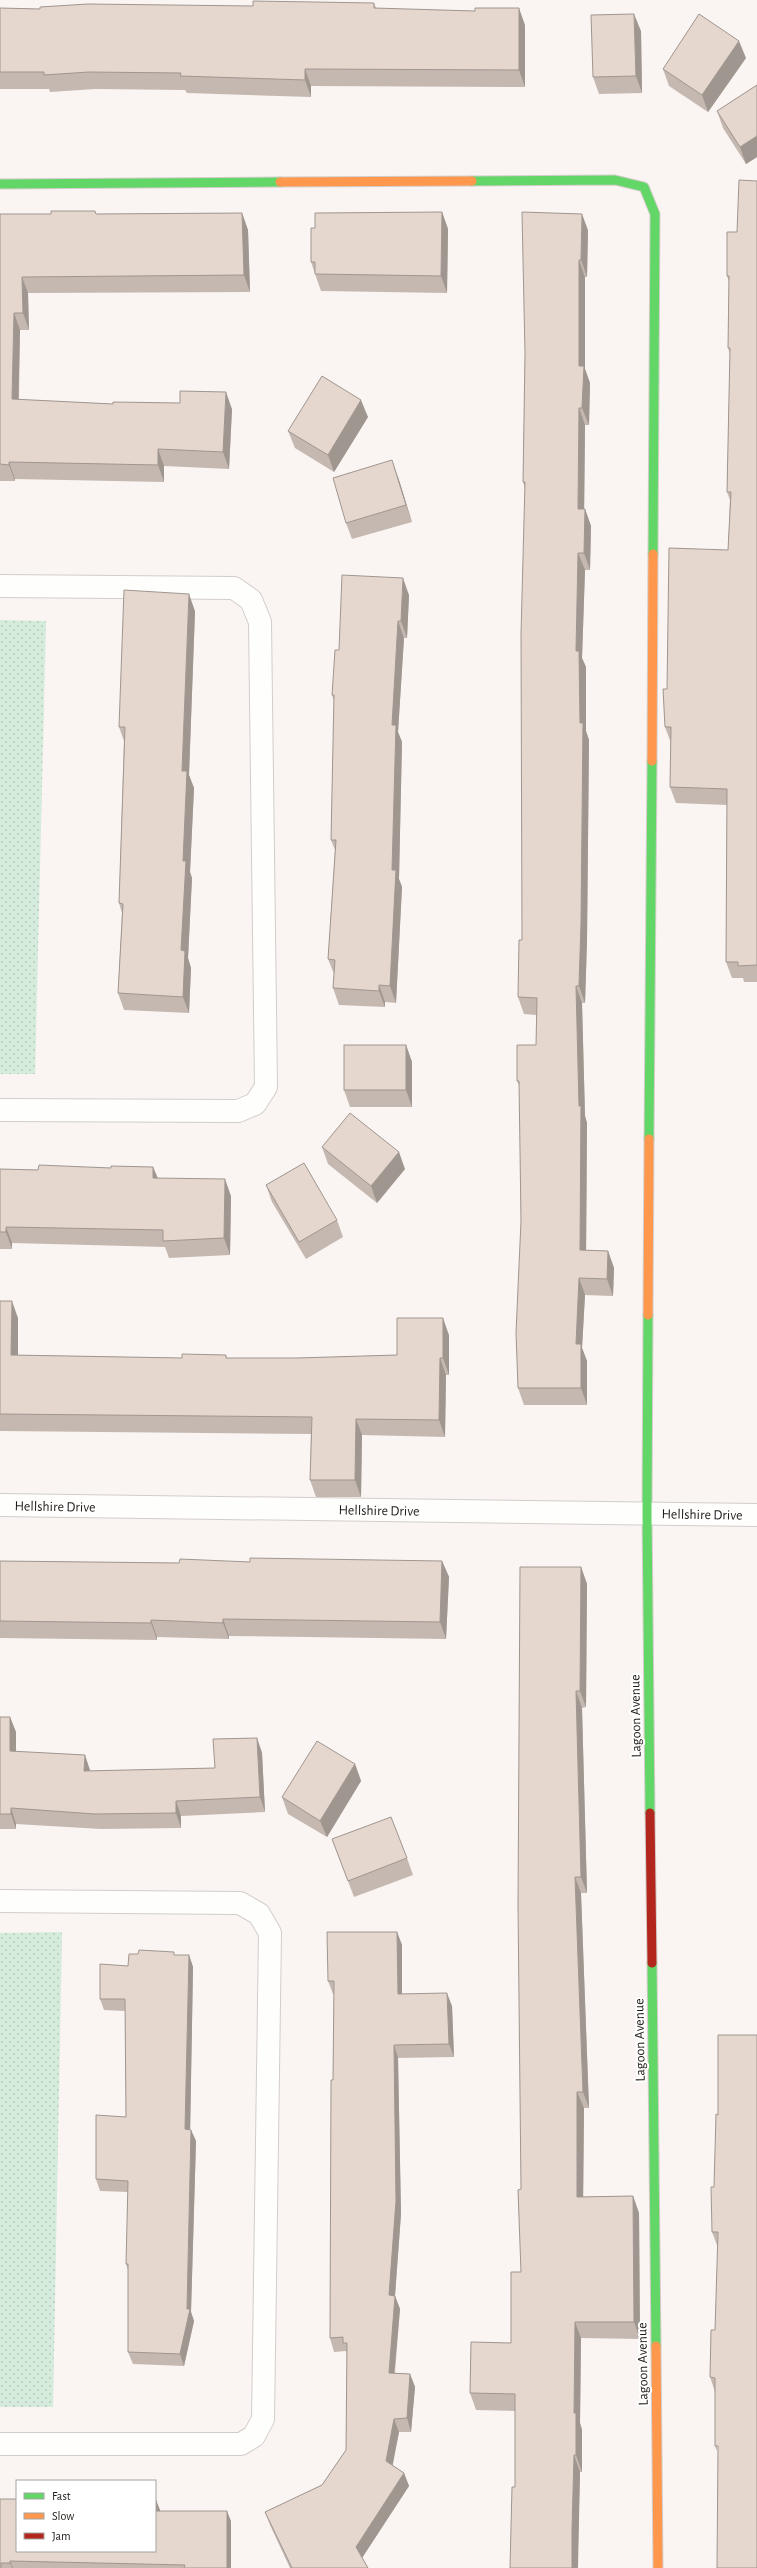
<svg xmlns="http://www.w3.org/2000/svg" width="757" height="2568" font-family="'Alegreya Sans',sans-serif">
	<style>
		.park { fill: url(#park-dots) }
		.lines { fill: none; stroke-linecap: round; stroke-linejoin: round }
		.street-casing { stroke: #d3cdca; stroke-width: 24 }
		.fast-casing { stroke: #d3cdca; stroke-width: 11 }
		.slow-casing { stroke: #d3cdca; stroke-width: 11 }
		.jam-casing { stroke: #d3cdca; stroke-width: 11 }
		.street { stroke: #fefefd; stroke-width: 22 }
		.fast { stroke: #63d668; stroke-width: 9 }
		.slow { stroke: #ff974d; stroke-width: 9 }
		.jam { stroke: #b3261e; stroke-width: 9 }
		.wall { fill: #c5b8b1 }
		.shaded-wall { fill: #a09690 }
		.building { fill: #e5d6ce; stroke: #a09690 }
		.labels { text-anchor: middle; stroke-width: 4; stroke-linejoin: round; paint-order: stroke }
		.street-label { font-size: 14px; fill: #1e1815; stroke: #fff }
	</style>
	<defs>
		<pattern id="park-dots" width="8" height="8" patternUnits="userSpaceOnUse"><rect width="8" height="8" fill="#d5ebdb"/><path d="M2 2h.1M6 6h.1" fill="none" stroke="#b6c9bb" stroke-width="1.8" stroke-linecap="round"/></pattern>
	</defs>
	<rect width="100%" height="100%" fill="#faf5f2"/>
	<g class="park">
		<polygon points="0,620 46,621 35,1074 0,1074"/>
		<polygon points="62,1932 53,2407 0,2407 0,1933"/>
	</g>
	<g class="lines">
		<defs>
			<g id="street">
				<polyline points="0,586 234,588 251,600 260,622 266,1087 255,1104 238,1111 0,1110"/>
				<polyline points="0,1505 757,1515"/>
				<polyline points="0,1901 240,1903 259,1914 270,1933 263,2419 254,2436 241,2444 0,2444"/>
			</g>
			<g id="fast">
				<polyline points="472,181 615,180 644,187 655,214 653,554"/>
				<polyline points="0,184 280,182"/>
				<polyline points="649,1139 652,761"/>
				<polyline points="648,1315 647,1513 650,1813"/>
				<polyline points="652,1963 656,2346"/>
			</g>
			<g id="slow">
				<polyline points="280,182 472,181"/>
				<polyline points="652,761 653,554"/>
				<polyline points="648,1315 649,1139"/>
				<polyline points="656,2346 658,2568"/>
			</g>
			<polyline id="jam" points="650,1813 652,1963"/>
		</defs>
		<use href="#street" class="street-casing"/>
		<use href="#fast" class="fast-casing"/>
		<use href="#slow" class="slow-casing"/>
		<use href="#jam" class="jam-casing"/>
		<use href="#street" class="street"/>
		<use href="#fast" class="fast"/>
		<use href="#slow" class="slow"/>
		<use href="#jam" class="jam"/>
	</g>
	<g class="wall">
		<polygon points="374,3 376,8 525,25 525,87 311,86 311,97 187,93 185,90 95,89 50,92 49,89 0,89 0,8 40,9 253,6"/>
		<polygon points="641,31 642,93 599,94 593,77"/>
		<polygon points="746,58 708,112 669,86 663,69"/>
		<polygon points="757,85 757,157 746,164 723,128 717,111"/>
		<polygon points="757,181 757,982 744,982 743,978 732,978 726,962 727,805 676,803 670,787 671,743 665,727 667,689 728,550 730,500 727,492 730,354 728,348 729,282 727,276 737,232"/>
		<polygon points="442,212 448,229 447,293 321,291 311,262 315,228"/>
		<polygon points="242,213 248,230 250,292 28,293 29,330 20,330 19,400 232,409 229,469 164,466 164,482 15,479 15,481 0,481 0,214 97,214"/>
		<polygon points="588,230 587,277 585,277 585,369 590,383 589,425 585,425 584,509 585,509 591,526 590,570 585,570 582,658 586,667 586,731 589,740 587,941 585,1003 582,1003 585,1116 587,1123 586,1250 608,1251 614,1268 613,1296 585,1295 582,1348 587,1361 587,1405 524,1405 518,1388 521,1221 520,1087 517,1081 536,1045 536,1015 524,1014 518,997 522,940 525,489 523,482 525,354"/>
		<polygon points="368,417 334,472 295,448 288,431"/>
		<polygon points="398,477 412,522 352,539 346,523"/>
		<polygon points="409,595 407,638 404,638 398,732 402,742 399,879 402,887 396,1003 385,1002 385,1007 339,1005 333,988 334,974 328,959 335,850 331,840 334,701 332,695 339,650"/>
		<polygon points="195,611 189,775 194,788 190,872 192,878 188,958 191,968 189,1013 124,1010 118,993 122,913 119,903 124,741 119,727"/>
		<polygon points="406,1045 412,1062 412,1107 350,1107 344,1090"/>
		<polygon points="322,1147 405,1169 377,1203 328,1164"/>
		<polygon points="153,1167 157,1178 231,1196 230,1255 169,1258 165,1247 12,1243 12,1249 0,1249 0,1169 38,1170"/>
		<polygon points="266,1185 337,1220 343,1237 306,1259 272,1202"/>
		<polygon points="0,1301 18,1318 18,1355 182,1358 226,1355 227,1358 297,1358 397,1355 449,1335 449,1375 446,1375 445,1437 362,1435 361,1497 316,1497 310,1480 311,1434 0,1431"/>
		<polygon points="0,1561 179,1563 442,1561 449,1577 446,1639 229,1636 229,1639 157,1637 157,1640 0,1638"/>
		<polygon points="581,1567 587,1584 586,1707 582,1708 587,1893 581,1893 589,2108 584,2108 583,2197 633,2196 639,2213 640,2339 581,2338 580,2423 582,2430 582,2472 580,2472 578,2546 515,2487 515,2411 476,2410 470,2393 511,2343 521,2272 521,2189"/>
		<polygon points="0,1717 10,1717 16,1732 16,1751 90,1771 215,1768 257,1738 262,1753 265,1812 181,1816 181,1828 101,1829 16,1824 16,1829 0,1829"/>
		<polygon points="355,1764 361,1781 327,1837 288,1814 282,1797"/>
		<polygon points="332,1839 407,1858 413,1875 354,1897"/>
		<polygon points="397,1932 402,1945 402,1994 452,2006 454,2057 398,2058 401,2214 395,2296 400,2309 395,2373 410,2374 415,2387 411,2432 399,2432 392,2465 404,2473 409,2486 362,2558 368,2568 290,2568 270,2525 265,2512 322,2485 346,2450 347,2354 346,2351 334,2352 330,2338 334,1994 333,1994 328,1981"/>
		<polygon points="175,1955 189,1955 193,1967 190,2130 191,2130 196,2141 191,2312 194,2321 184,2366 133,2364 128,2352 128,2270 126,2264 128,2192 100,2191 96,2179 126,2117 125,2011 104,2010 100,1999 128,1966"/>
		<polygon points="718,2115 717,2451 715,2446 715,2392 710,2377 715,2330 718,2248 712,2232"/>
		<polygon points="0,2499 156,2500 160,2511 231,2521 231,2568 0,2568"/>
	</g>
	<g class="shaded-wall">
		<polygon points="519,8 525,25 525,87 519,70"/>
		<polygon points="634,14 641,31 642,93 636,76"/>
		<polygon points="739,41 746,58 708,112 702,95"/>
		<polygon points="305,69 311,86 311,97 305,80"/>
		<polygon points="757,136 757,157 746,164 740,147"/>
		<polygon points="442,212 448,229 447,293 441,276"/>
		<polygon points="242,213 248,230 250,292 244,275"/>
		<polygon points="582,214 588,230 587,277 581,260"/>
		<polygon points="579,260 585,277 585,369 590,383 589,425 582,408 579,366"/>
		<polygon points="22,277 28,293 29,330 23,313"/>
		<polygon points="14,313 20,330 18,416 12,399"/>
		<polygon points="226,392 232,409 229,469 223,452"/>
		<polygon points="361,400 368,417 334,472 328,455"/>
		<polygon points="579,408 585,425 584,526 578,509"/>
		<polygon points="158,449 164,466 164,482 158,465"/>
		<polygon points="392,460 398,477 412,522 406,505"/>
		<polygon points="9,462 15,479 15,481 9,465"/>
		<polygon points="585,509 591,526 590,570 584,553"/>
		<polygon points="578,553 585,570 582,658 586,667 586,731 589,740 587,941 585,1003 579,986 580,723 576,651"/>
		<polygon points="403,578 409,595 407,638 401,621"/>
		<polygon points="189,594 195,611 189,775 194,788 190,872 192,878 188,958 191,968 189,1013 183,997 181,950 183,861 182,771"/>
		<polygon points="398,621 404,638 398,732 402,742 399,879 402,887 396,1003 390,986 392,870 392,725"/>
		<polygon points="379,985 385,1002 385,1007 379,991"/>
		<polygon points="576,986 582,1003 585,1116 587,1123 586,1266 580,1250 579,1106"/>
		<polygon points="406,1045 412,1062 412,1107 406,1090"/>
		<polygon points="399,1152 405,1169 377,1203 371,1186"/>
		<polygon points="153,1167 160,1183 153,1178"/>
		<polygon points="225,1179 231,1196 230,1255 224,1238"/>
		<polygon points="6,1227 12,1243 12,1249 6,1232"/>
		<polygon points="608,1251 614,1268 613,1296 607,1279"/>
		<polygon points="579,1278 585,1295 582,1348 587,1361 587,1405 581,1388 576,1344"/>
		<polygon points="12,1301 18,1318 18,1372 11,1355"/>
		<polygon points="443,1318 449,1335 449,1375 443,1358"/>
		<polygon points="440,1358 446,1375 445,1437 439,1420"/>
		<polygon points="356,1419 362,1435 361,1497 355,1480"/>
		<polygon points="442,1561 449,1577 446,1639 440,1622"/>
		<polygon points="581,1567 587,1584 586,1707 580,1691"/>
		<polygon points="223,1619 229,1636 229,1639 223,1623"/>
		<polygon points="151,1620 157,1637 157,1640 151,1623"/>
		<polygon points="576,1691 582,1708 587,1893 581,1877"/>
		<polygon points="10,1717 16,1732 16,1766 10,1751"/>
		<polygon points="257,1738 262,1753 265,1812 260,1797"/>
		<polygon points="85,1755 90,1770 89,1786 84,1771"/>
		<polygon points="355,1764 361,1781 327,1837 320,1821"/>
		<polygon points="176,1801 181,1816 181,1828 176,1813"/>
		<polygon points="11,1808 16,1824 16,1829 11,1814"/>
		<polygon points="575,1877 581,1893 589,2108 583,2092"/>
		<polygon points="397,1932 402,1945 402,2007 398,1994"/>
		<polygon points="189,1955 193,1967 190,2141 185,2129"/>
		<polygon points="447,1993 452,2006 454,2057 449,2044"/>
		<polygon points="394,2045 398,2058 401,2214 394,2309 389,2295"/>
		<polygon points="577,2092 584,2108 583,2214 577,2197"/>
		<polygon points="191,2130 196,2141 191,2312 194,2321 184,2366 180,2354 187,2309"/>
		<polygon points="633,2196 639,2213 640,2339 634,2322"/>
		<polygon points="395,2296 400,2309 393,2386 389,2373"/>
		<polygon points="575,2322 581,2338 580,2423 582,2430 582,2472 576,2455 574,2413"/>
		<polygon points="410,2374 415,2387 411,2432 407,2418"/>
		<polygon points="394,2419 399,2432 391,2474 386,2461"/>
		<polygon points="574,2455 580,2472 578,2568 572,2568 572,2529"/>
		<polygon points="404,2473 409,2486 360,2561 356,2547"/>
		<polygon points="156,2500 160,2510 160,2521 156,2511"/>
		<polygon points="227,2511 231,2521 231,2568 227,2568"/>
		<polygon points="10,2561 13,2568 12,2568 10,2563"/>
	</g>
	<g class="building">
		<polygon points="253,1 374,3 374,8 475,11 475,8 519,8 519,70 305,69 305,80 180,76 181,73 89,72 44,75 44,72 0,72 0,8 40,9 40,7 88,4 253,6"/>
		<polygon points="634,14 636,76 593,77 591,15"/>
		<polygon points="699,14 739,41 702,95 663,69"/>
		<polygon points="757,85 757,136 740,147 717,111"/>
		<polygon points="739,180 757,181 757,965 738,966 738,962 726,962 727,789 670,787 671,727 665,727 663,689 667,689 669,548 728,550 731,492 727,492 730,348 728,348 729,276 727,276 727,232 737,232"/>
		<polygon points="51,211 95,211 96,214 242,213 244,275 22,277 23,313 14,313 12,399 113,404 113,402 180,403 180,391 226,392 223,452 158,449 158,465 9,462 9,465 0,464 0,214 51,214"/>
		<polygon points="442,212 441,276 315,274 315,262 311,262 311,228 315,228 315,213"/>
		<polygon points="522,212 582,214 581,260 579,260 579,366 584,366 582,408 579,408 578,509 585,509 584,553 578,553 576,651 579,651 580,723 583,723 581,924 579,986 576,986 579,1106 581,1106 580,1250 608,1251 607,1279 579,1278 576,1344 581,1344 581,1388 518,1388 516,1333 521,1221 519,1081 517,1081 517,1045 536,1045 537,998 518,997 519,940 522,940 521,634 525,482 523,482 525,354"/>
		<polygon points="322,376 361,400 328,455 288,431"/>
		<polygon points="392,460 406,505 346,523 333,478"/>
		<polygon points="342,575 403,578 401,621 398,621 392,725 396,725 392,870 396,870 390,986 379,985 379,991 333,988 335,960 328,959 336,840 331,840 334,695 332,695 335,650 339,650"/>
		<polygon points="124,590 189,594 182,771 187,771 183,861 186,861 181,950 185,951 183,997 118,993 123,904 119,903 125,727 119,727"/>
		<rect x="344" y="1045" width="62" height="45"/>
		<polygon points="350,1113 399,1152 371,1186 322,1147"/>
		<polygon points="304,1163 337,1220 299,1242 266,1185"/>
		<polygon points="39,1165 111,1168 111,1166 153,1167 153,1178 225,1179 224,1238 163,1241 163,1230 6,1227 6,1232 0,1232 0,1169 38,1170"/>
		<polygon points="0,1301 12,1301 11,1355 182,1358 182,1354 226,1355 226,1358 297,1358 397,1355 397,1318 443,1318 443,1358 440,1358 439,1420 356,1419 355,1480 310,1480 312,1417 0,1414"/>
		<polygon points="250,1558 442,1561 440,1622 223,1619 223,1623 151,1620 151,1623 0,1621 0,1561 179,1563 180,1559 250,1562"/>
		<polygon points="520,1567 581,1567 580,1691 576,1691 581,1877 575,1877 583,2092 577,2092 577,2197 633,2196 634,2322 575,2322 574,2413 576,2413 576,2455 574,2455 572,2529 572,2568 510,2568 512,2487 515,2487 515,2394 470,2393 471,2342 511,2343 511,2272 521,2272 518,2190 521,2189 518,1905"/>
		<polygon points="0,1717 10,1717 10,1751 85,1755 84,1771 215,1768 213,1739 257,1738 260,1797 176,1801 176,1813 95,1814 11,1808 11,1814 0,1814"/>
		<polygon points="317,1741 355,1764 320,1821 282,1797"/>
		<polygon points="391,1817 407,1858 348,1881 332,1839"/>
		<polygon points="327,1932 397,1932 398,1994 447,1993 449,2044 394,2045 396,2201 389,2295 395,2296 389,2373 410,2374 407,2418 394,2419 386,2461 404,2473 356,2547 368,2568 292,2568 265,2512 322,2485 346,2450 347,2343 343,2343 343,2337 330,2338 331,2080 333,2080 334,1981 328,1981"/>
		<polygon points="139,1950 174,1952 174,1955 189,1955 185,2129 191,2130 187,2309 190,2309 180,2354 128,2352 128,2264 126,2264 128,2181 96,2179 96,2115 126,2117 125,1999 100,1999 100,1964 128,1966 129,1954 138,1954"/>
		<polygon points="718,2035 757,2035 757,2568 717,2568 718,2446 715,2446 715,2378 710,2377 711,2330 715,2330 718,2232 712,2232 711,2187 714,2187 716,2114 718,2115"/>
		<polygon points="0,2499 17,2499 17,2551 155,2551 155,2500 156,2500 156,2511 227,2511 227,2568 184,2568 185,2565 10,2561 10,2563 1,2563 1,2568 0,2568"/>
	</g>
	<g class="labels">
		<g class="street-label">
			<text transform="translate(55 1506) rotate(1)" y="5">Hellshire Drive</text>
			<text transform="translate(379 1510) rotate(1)" y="5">Hellshire Drive</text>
			<text transform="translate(702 1514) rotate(1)" y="5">Hellshire Drive</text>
			<text transform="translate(635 1716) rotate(-91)" y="5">Lagoon Avenue</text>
			<text transform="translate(639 2040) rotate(-91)" y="5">Lagoon Avenue</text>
			<text transform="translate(642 2364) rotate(-91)" y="5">Lagoon Avenue</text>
		</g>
	</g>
	<rect x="16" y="2480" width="140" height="72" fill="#ffffff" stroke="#a5a3a1"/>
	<rect x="24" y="2493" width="20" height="6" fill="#63d668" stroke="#a5a3a1"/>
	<text x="52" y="2500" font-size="12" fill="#1e1815">Fast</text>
	<rect x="24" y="2513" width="20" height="6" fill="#ff974d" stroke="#a5a3a1"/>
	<text x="52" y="2520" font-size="12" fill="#1e1815">Slow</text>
	<rect x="24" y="2533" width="20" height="6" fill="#b3261e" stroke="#a5a3a1"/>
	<text x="52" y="2540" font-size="12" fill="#1e1815">Jam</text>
</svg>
